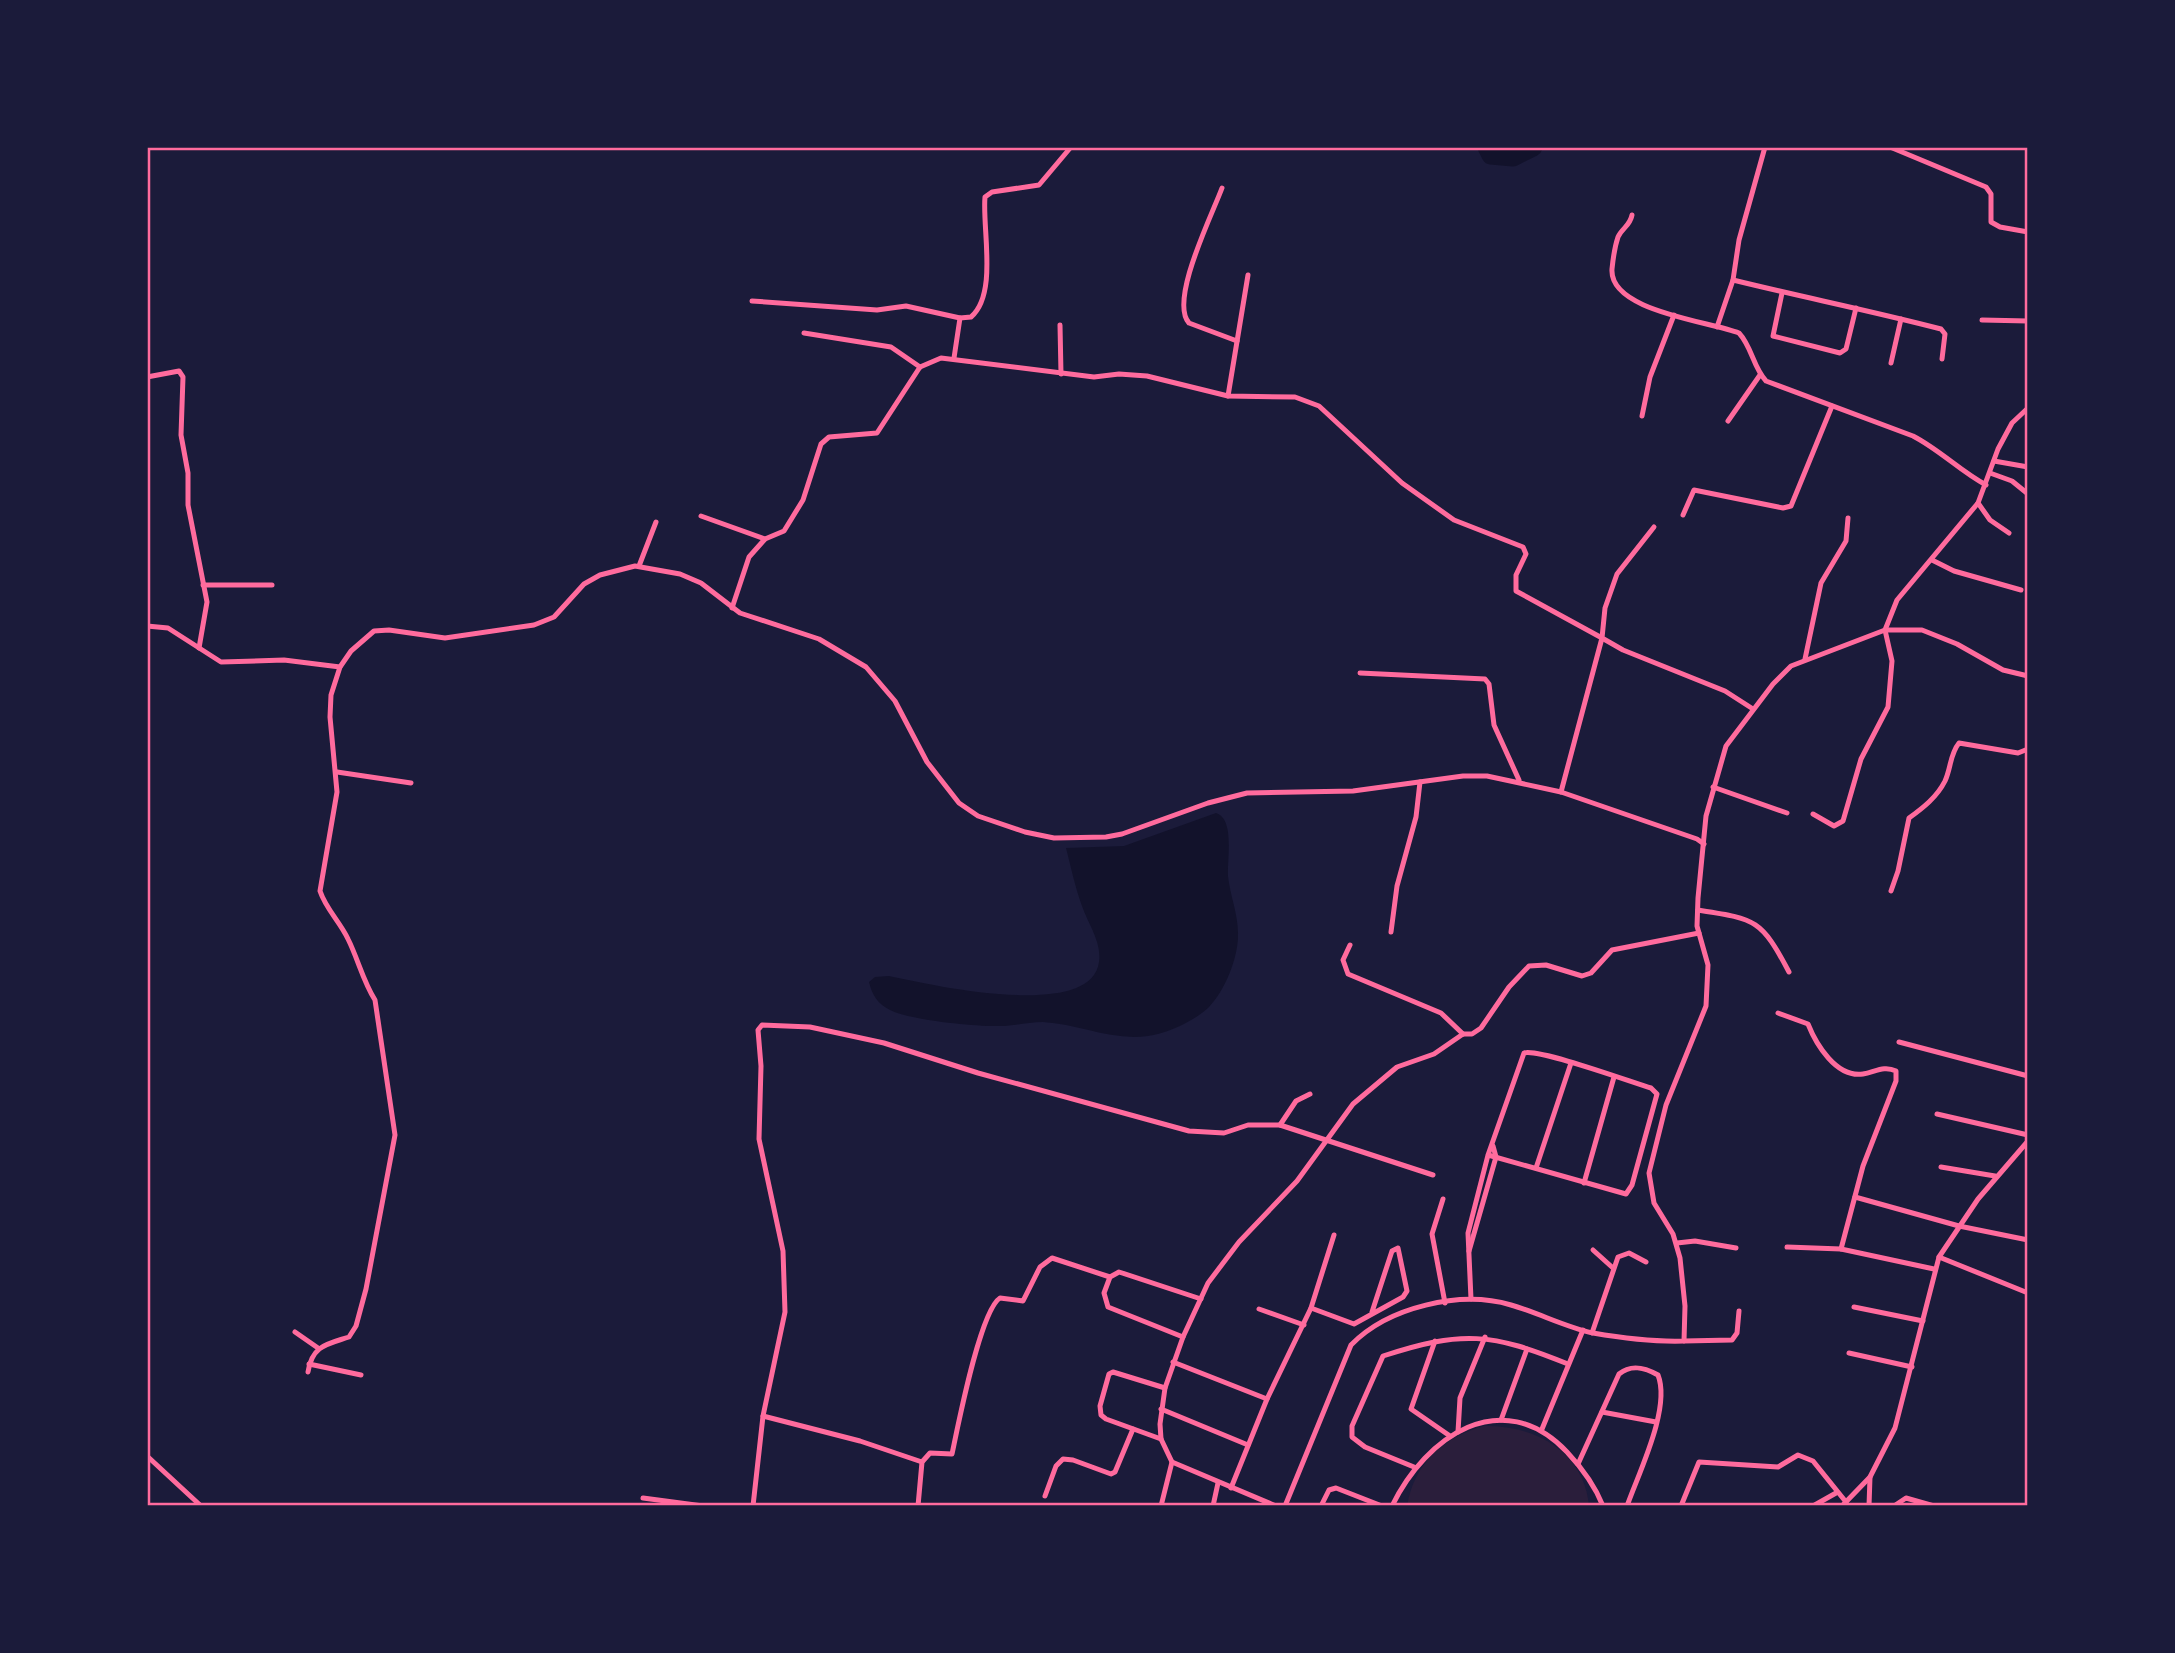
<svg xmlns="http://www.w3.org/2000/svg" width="2175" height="1653" font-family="'Golos Text',sans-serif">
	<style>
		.green { fill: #2a1e3b }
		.water { fill: #12122b }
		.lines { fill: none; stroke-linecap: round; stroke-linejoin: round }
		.river { stroke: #12122b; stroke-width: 19 }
		.minor { stroke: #ff6b9d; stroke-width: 5 }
		.neatline { fill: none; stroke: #ff6b9d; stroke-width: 2.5 }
	</style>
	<rect width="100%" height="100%" fill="#1b1b3a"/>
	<path class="green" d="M 1484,1426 C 1534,1425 1584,1451 1589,1506 L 1407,1506 C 1414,1463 1444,1437 1484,1426 Z"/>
	<path class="water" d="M 1216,813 C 1235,819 1227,859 1228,876 C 1230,895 1238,914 1238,933 C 1239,956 1225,991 1209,1007 C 1196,1020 1167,1034 1148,1036 C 1111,1041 1079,1024 1043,1022 C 1028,1022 1015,1026 1000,1026 C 978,1027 909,1020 890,1010 C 878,1004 872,995 869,982 L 875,977 L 889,976 C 927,984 1091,1022 1099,962 C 1102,942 1088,924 1082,906 C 1075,887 1071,867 1066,848 L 1124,846 Z"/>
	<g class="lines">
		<polyline class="river" points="1487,147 1491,155 1513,157 1533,147"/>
		<g class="minor">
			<polyline points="1890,147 1986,187 1991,194 1991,222 2000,227 2028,232"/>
			<path d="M 1222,188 C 1212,215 1169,301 1189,323 L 1237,341"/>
			<path d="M 1632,215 C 1630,226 1622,228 1618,237 C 1615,246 1613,259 1612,269 C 1609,311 1708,321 1739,333 C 1752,347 1753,367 1766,381 L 1913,436 C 1940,450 1960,471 1986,485"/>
			<path d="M 1733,280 C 1802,297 1872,311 1941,329 L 1945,334 L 1942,359"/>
			<polyline points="1782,293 1773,336 1840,353 1846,349 1856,308"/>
			<polyline points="752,301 877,310 906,306 960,318 954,358"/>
			<path d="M 960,318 L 971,317 C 998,294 982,228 985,197 L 992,192 L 1039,185 L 1071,147"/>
			<polyline points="1982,320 2028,321"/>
			<polyline points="1060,325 1061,374"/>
			<polyline points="1717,327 1733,280 1739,240 1765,147"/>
			<polyline points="804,333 891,347 920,367"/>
			<polyline points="1891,363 1901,319"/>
			<polyline points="147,377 179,371 183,377 181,435 188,473 188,505 207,602 199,648"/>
			<polyline points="1228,396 1248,275"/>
			<polyline points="1642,416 1650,377 1674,315"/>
			<polyline points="1728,421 1760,375"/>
			<polyline points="1994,461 2028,467"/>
			<polyline points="1990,473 2012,481 2028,494"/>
			<polyline points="1978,503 1990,520 2009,533"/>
			<polyline points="1683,515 1694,490 1783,508 1791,506 1832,406"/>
			<polyline points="701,516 765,539"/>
			<polyline points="1654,527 1617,574 1605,608 1602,638 1623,650 1725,691 1753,709"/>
			<polyline points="1932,560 1954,571 2021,590"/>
			<polyline points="639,566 656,522"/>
			<polyline points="203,585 272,585"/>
			<polyline points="732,608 749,557 765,539 784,531 803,500 821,444 829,437 877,433 920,367 941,358 1094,377 1119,374 1147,376 1228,396 1295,397 1319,406 1402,483 1454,520 1523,547 1526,554 1516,575 1516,591 1602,638 1561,792"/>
			<polyline points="147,626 168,628 221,662 284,660 340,667"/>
			<polyline points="1805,659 1821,583 1846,541 1848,518"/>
			<polyline points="1360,673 1485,679 1489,684 1494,725 1519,780"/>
			<polyline points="337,772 411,783"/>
			<polyline points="1713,787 1787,813"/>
			<polyline points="1813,814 1834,826 1843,821 1861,759 1888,707 1892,661 1885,630 1897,600 1978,503 1998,449 2012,423 2028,408"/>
			<path d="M 1891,891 L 1898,871 L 1909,818 C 1923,808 1937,797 1945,781 C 1951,768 1950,754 1959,743 L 2018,753 L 2028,749"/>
			<path d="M 1698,910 C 1756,919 1761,919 1789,972"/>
			<polyline points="1391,932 1397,886 1416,817 1420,782"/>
			<polyline points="1350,945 1343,960 1348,974 1441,1013 1463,1034"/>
			<path d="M 1778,1013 L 1808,1024 C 1816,1044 1836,1078 1863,1074 C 1875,1072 1884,1065 1896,1071 L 1896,1081 L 1863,1166 L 1841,1249"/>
			<polyline points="1899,1042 2028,1076"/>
			<polyline points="1937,1114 2028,1135"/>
			<polyline points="1280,1125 1296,1101 1310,1094"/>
			<polyline points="1941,1167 1995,1176"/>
			<polyline points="1536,1168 1571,1063"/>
			<polyline points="1584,1183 1614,1077"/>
			<polyline points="1855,1197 1959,1226 2028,1240"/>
			<polyline points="1443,1199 1432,1234 1445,1303"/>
			<polyline points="1677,1243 1695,1241 1736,1248"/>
			<polyline points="1787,1247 1841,1249 1934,1269"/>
			<polyline points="1593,1250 1613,1268"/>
			<polyline points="1469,1251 1496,1157 1493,1146"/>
			<polyline points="1939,1257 2028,1293"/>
			<path d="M 1471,1299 L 1468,1233 L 1488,1155 L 1524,1053 C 1538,1048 1631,1082 1651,1088 L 1657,1094 L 1632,1185 L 1626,1194 L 1488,1155"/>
			<polyline points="1854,1307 1923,1321"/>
			<polyline points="1311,1308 1354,1324 1403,1297 1407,1291 1398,1248 1392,1251 1372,1312"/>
			<polyline points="1259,1309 1304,1325"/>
			<polyline points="295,1332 318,1348"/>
			<polyline points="1592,1333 1618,1257 1629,1253 1646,1262"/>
			<polyline points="1183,1337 1108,1307 1104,1293 1110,1277 1119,1272 1201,1299"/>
			<polyline points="1435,1341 1411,1409 1450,1436"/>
			<polyline points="1684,1341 1732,1340 1737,1333 1739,1311"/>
			<polyline points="1849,1353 1912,1367"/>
			<polyline points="1173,1362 1267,1399"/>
			<polyline points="309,1364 361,1375"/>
			<path d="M 308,1372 C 312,1345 328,1344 349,1337 L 356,1326 L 366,1289 L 395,1135 L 375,1000 C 363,981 358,959 348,939 C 340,922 326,909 320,891 L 337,792 L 330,717 L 331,695 L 340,667 L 351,651 L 374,631 L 389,630 L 445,638 L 534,625 L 554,617 L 584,584 L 600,575 L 635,566 L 680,574 L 701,583 L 740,613 L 819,639 L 866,667 L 895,701 L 927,762 L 959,803 L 978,816 L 1025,832 L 1054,838 L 1106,837 L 1122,834 L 1208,803 L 1247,793 L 1353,791 L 1463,776 L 1487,776 L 1561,792 L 1697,839 L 1704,844"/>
			<polyline points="1161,1409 1248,1445"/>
			<polyline points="1602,1412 1656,1422"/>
			<polyline points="763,1416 860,1441 922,1462"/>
			<polyline points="1501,1420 1527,1349"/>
			<polyline points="1542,1429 1583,1330"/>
			<polyline points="1458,1432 1460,1398 1485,1337"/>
			<polyline points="1161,1439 1106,1419 1101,1415 1100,1406 1109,1374 1113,1372 1165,1388"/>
			<polyline points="147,1456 201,1506"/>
			<polyline points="1172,1462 1276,1506"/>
			<path d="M 1578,1464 L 1619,1374 C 1631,1364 1644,1367 1658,1375 C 1671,1408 1639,1472 1627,1506"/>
			<path d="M 1414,1467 L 1365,1447 L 1352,1437 L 1352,1426 L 1383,1356 C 1462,1330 1492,1333 1568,1364"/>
			<polyline points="1231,1488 1267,1399 1311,1308 1334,1235"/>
			<polyline points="1045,1496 1056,1466 1063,1459 1073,1460 1111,1474 1115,1472 1133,1429"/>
			<polyline points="643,1498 703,1506"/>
			<polyline points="753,1506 763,1416 785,1312 783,1251 759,1139 761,1066 758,1030 762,1025 810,1027 884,1043 978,1073 1189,1131 1224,1133 1248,1125 1280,1125 1433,1175"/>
			<path d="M 918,1506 L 922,1462 L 930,1453 L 952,1454 C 958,1426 980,1311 1000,1298 L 1023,1301 L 1040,1267 L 1052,1258 L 1110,1277"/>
			<polyline points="1161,1506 1172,1462 1161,1439 1160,1424 1165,1388 1183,1337 1208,1283 1239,1242 1297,1181 1353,1104 1397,1067 1434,1054 1463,1034 1472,1034 1481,1028 1509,987 1529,966 1546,965 1582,976 1591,973 1612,950 1699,933"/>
			<polyline points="1213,1506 1218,1483"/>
			<path d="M 1285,1506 L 1351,1345 C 1388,1307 1460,1290 1511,1305 C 1539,1313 1565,1327 1593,1333 C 1622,1338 1654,1342 1684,1341 L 1685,1306 L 1680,1258 L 1673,1234 L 1654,1203 L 1649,1173 L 1666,1105 L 1706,1006 L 1708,965 L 1697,926 L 1698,898 L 1706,816 L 1726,746 L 1773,684 L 1791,666 L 1885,630 L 1922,630 L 1957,644 L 2003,670 L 2028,676"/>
			<polyline points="1321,1506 1329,1490 1336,1488 1382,1506"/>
			<path d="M 1392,1506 C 1426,1436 1502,1384 1567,1452 C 1582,1468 1595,1486 1603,1506"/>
			<polyline points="1681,1506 1699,1462 1778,1467 1798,1455 1813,1461 1846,1502"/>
			<polyline points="1813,1506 1836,1493"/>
			<polyline points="1842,1506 1870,1477 1895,1428 1939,1257 1978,1199 2028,1141"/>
			<polyline points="1869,1506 1870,1477"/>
			<polyline points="1894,1506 1906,1498 1934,1506"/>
		</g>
	</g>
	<rect width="2175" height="1653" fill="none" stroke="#1b1b3a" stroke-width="298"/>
	<rect x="149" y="149" width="1877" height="1355" class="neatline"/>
</svg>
